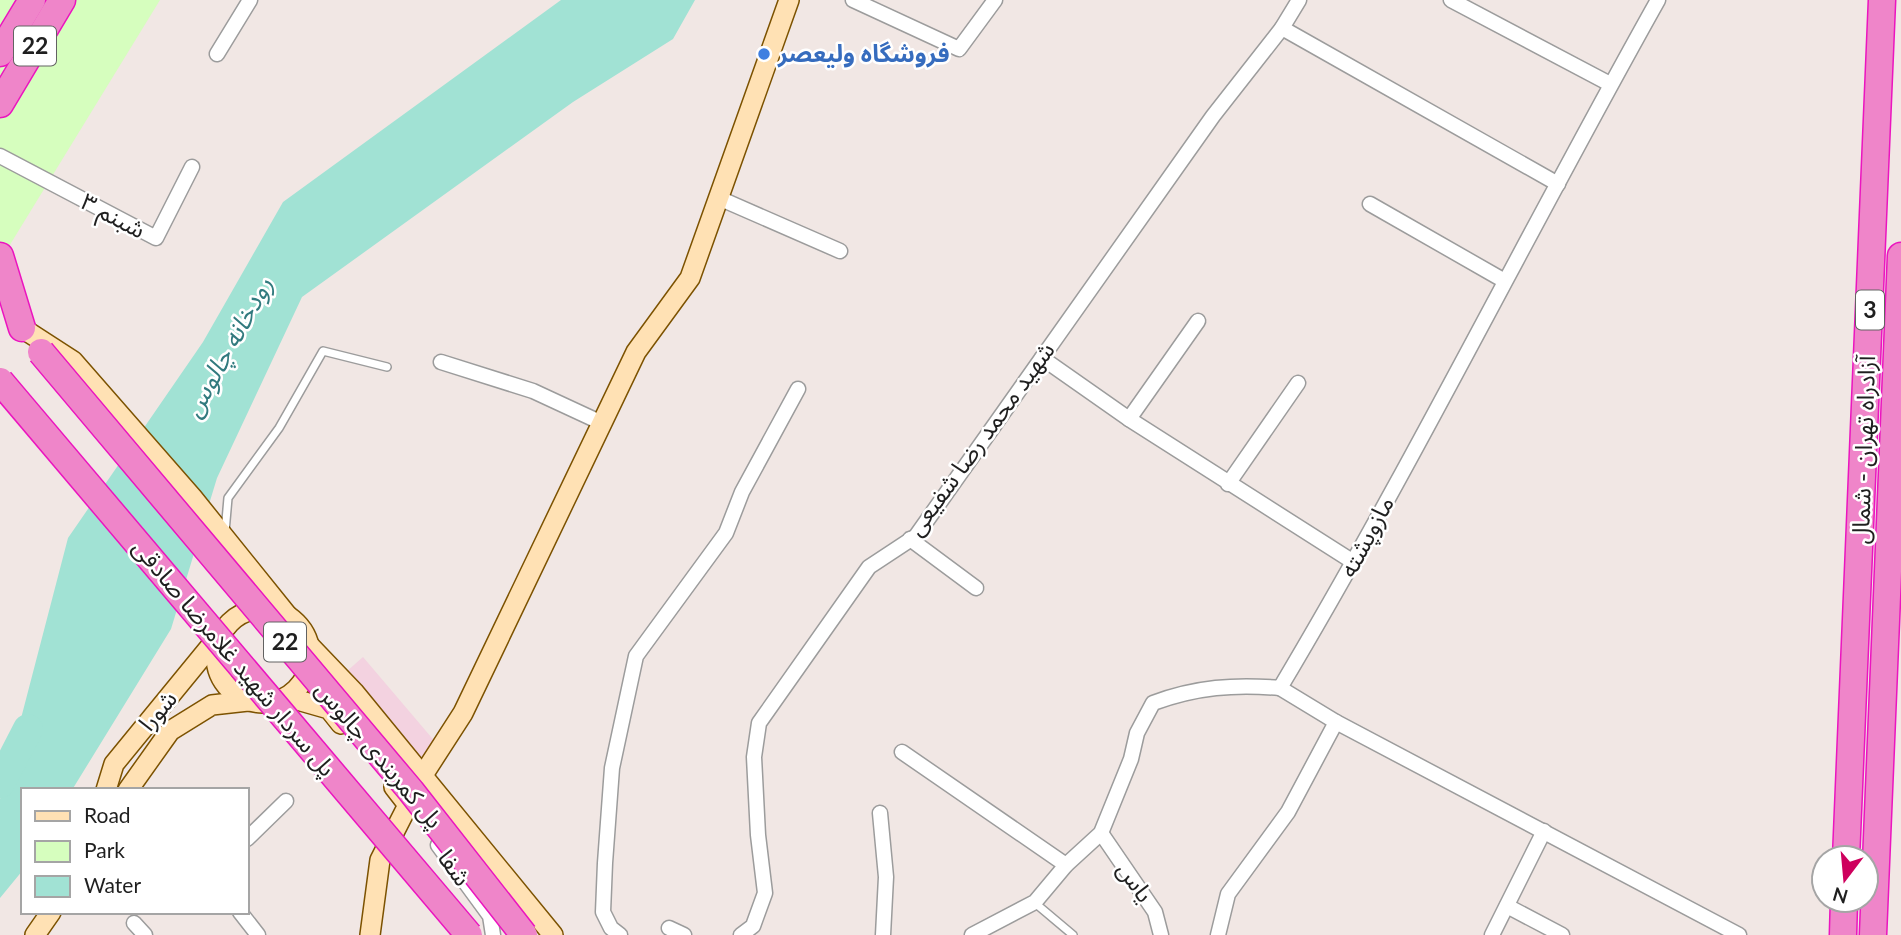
<svg xmlns="http://www.w3.org/2000/svg" width="1901" height="935" font-family="Lato,'Noto Sans Arabic',sans-serif">
	<style>
		.commercial { fill: #f3d2e0 }
		.park { fill: #d6febe }
		.water { fill: #a1e2d4 }
		.lines { fill: none; stroke-linecap: round; stroke-linejoin: round }
		.river { stroke: #a1e2d4; stroke-width: 30 }
		.lane-casing { stroke: #9c9c9c; stroke-width: 10 }
		.street-casing { stroke: #9c9c9c; stroke-width: 17 }
		.secondary-casing { stroke: #7c5200; stroke-width: 22 }
		.highway-casing { stroke: #eb15bf; stroke-width: 29 }
		.lane { stroke: #fff; stroke-width: 7 }
		.street { stroke: #fff; stroke-width: 14 }
		.secondary { stroke: #ffe1b4; stroke-width: 19 }
		.highway { stroke: #ef85c9; stroke-width: 26 }
		.highway-bridge-casing { stroke: #eb15bf; stroke-width: 29; stroke-linecap: butt }
		.highway-bridge { stroke: #ef85c9; stroke-width: 26 }
		.shop-dot { fill: #3f7fe0; stroke: #fff; stroke-width: 2.5 }
		.labels { text-anchor: middle; stroke-width: 5; stroke-linejoin: round; paint-order: stroke }
		.shield { fill: #fff; stroke: #626262; stroke-width: 2 }
		.shield-label { font-size: 23px; font-weight: bold; fill: #1f1f1f }
		.shop-label { font-size: 24px; font-weight: bold; fill: #366cbe; stroke: #fff; text-anchor: start }
		.street-label { font-size: 24px; fill: #1f1f1f; stroke: #fff }
		.water-label { font-size: 26px; font-style: italic; fill: #317a7e; stroke: #fff }
	</style>
	<rect width="100%" height="100%" fill="#f1e7e4"/>
	<polygon class="commercial" points="363,657 437,744 420,758 346,672"/>
	<polygon class="park" points="0,0 160,0 0,261"/>
	<polygon class="water" points="561,0 695,0 673,39 573,102 302,297 217,478 171,629 72,790 23,790 23,870 0,898 0,799 68,538 203,342 283,202"/>
	<g class="lines">
		<polyline class="river" points="0,783 28,729"/>
		<defs>
			<g id="lane">
				<polyline points="225,532 228,498 279,428 323,351 387,367"/>
				<polyline points="1035,903 1073,935"/>
			</g>
			<g id="street">
				<polyline points="853,0 959,49 995,0"/>
				<polyline points="1451,0 1610,84"/>
				<polyline points="1282,28 1558,184"/>
				<polyline points="217,54 250,0"/>
				<polyline points="0,156 156,238 192,167"/>
				<polyline points="721,199 840,251"/>
				<polyline points="1370,204 1503,280"/>
				<polyline points="1042,358 1129,419 1355,563"/>
				<polyline points="441,362 533,391 602,423"/>
				<polyline points="1129,419 1198,321"/>
				<polyline points="1228,484 1298,383"/>
				<polyline points="910,539 976,588"/>
				<polyline points="1280,688 1336,722 1739,935"/>
				<polyline points="902,752 1066,865"/>
				<polyline points="880,813 886,877 883,935"/>
				<polyline points="1101,833 1155,912 1161,935"/>
				<polyline points="247,839 286,801"/>
				<polyline points="438,845 490,916 493,935"/>
				<polyline points="1507,906 1562,935"/>
				<polyline points="240,912 258,935"/>
				<polyline points="134,923 145,935"/>
				<polyline points="669,928 684,935"/>
				<polyline points="620,935 611,928 603,912 605,863 612,768 636,656 726,533 742,492 798,389"/>
				<polyline points="741,935 753,926 765,893 758,835 754,757 759,723 869,567 916,536 1213,116 1282,28 1299,0"/>
				<path d="M 972,935 L 1035,902 L 1066,865 L 1101,833 L 1131,759 L 1137,733 L 1153,703 C 1196,687 1235,684 1280,688 C 1414,463 1530,228 1658,0"/>
				<polyline points="1218,935 1228,894 1288,812 1336,722"/>
				<polyline points="1492,935 1544,831"/>
			</g>
			<g id="secondary">
				<polyline points="22,328 73,361 192,497 287,615"/>
				<circle cx="263" cy="656" r="47"/>
				<polyline points="310,646 354,692 553,935"/>
				<polyline points="287,697 329,709 341,724"/>
				<polyline points="423,775 463,713 636,352 690,278 789,0"/>
				<polyline points="106,790 114,764 218,637"/>
				<polyline points="128,790 170,731 212,705 248,701"/>
				<polyline points="35,935 51,912"/>
				<polyline points="370,935 380,860 408,805 394,787"/>
			</g>
			<g id="highway">
				<polyline points="0,53 32,0"/>
				<polyline points="0,104 62,0"/>
				<polyline points="0,256 22,328"/>
				<polyline points="1846,858 1882,0"/>
				<polyline points="1843,935 1844,900"/>
				<polyline points="1873,935 1901,256"/>
			</g>
		</defs>
		<use href="#lane" class="lane-casing"/>
		<use href="#street" class="street-casing"/>
		<use href="#secondary" class="secondary-casing"/>
		<use href="#highway" class="highway-casing"/>
		<use href="#lane" class="lane"/>
		<use href="#street" class="street"/>
		<use href="#secondary" class="secondary"/>
		<use href="#highway" class="highway"/>
		<defs>
			<g id="highway-bridge">
				<polyline points="41,352 411,791 524,935"/>
				<polyline points="0,381 469,935"/>
			</g>
		</defs>
		<use href="#highway-bridge" class="highway-bridge-casing"/>
		<use href="#highway-bridge" class="highway-bridge"/>
	</g>
	<circle class="shop-dot" cx="764" cy="54" r="7"/>
	<g class="labels">
		<g class="shield">
			<rect x="14" y="26.5" width="42" height="39" rx="5"/>
			<rect x="1856" y="290.5" width="28" height="39" rx="5"/>
			<rect x="264" y="622.5" width="42" height="39" rx="5"/>
		</g>
		<g class="shield-label">
			<text x="35" y="54">22</text>
			<text x="1870" y="318">3</text>
			<text x="285" y="650">22</text>
		</g>
		<g class="shop-label">
			<text x="778" y="62">فروشگاه ولیعصر</text>
		</g>
		<g class="street-label">
			<text transform="translate(113 216) rotate(28)" y="8">شبنم ۳</text>
			<text transform="translate(981 439) rotate(-54)" y="8">شهید محمد رضا شفیعی</text>
			<text transform="translate(1864 450) rotate(-88)" y="8">آزادراه تهران - شمال</text>
			<text transform="translate(1367 537) rotate(-62)" y="8">مازوپشته</text>
			<text transform="translate(234 658) rotate(50)" y="8">پل سردار شهید غلامرضا صادقی</text>
			<text transform="translate(158 711) rotate(-50)" y="8">شورا</text>
			<text transform="translate(379 755) rotate(50)" y="8">پل کمربندی چالوس</text>
			<text transform="translate(454 868) rotate(54)" y="8">شفا</text>
			<text transform="translate(1135 882) rotate(55)" y="8">یاس</text>
		</g>
		<g class="water-label">
			<text transform="translate(228 347) rotate(-61)" y="9">رودخانه چالوس</text>
		</g>
	</g>
	<rect x="21" y="788" width="228" height="126" fill="#ffffff" stroke="#a5a5a5" stroke-width="2"/>
	<rect x="35" y="811" width="35" height="10" fill="#ffe1b4" stroke="#a5a5a5" stroke-width="2"/>
	<text x="84" y="823" font-size="21" fill="#1f1f1f">Road</text>
	<rect x="35" y="841" width="35" height="21" fill="#d6febe" stroke="#a5a5a5" stroke-width="2"/>
	<text x="84" y="858" font-size="21" fill="#1f1f1f">Park</text>
	<rect x="35" y="876" width="35" height="21" fill="#a1e2d4" stroke="#a5a5a5" stroke-width="2"/>
	<text x="84" y="893" font-size="21" fill="#1f1f1f">Water</text>
	<g transform="translate(1845 879) rotate(196)"><circle r="33" fill="#ffffff" stroke="#a5a5a5" stroke-width="2"/>
	<path d="M0-5L12 26L0 18L-12 26Z" fill="#ce005d"/>
	<text y="-10" font-size="19" font-weight="bold" text-anchor="middle" fill="#1f1f1f">N</text>
	</g>
</svg>
